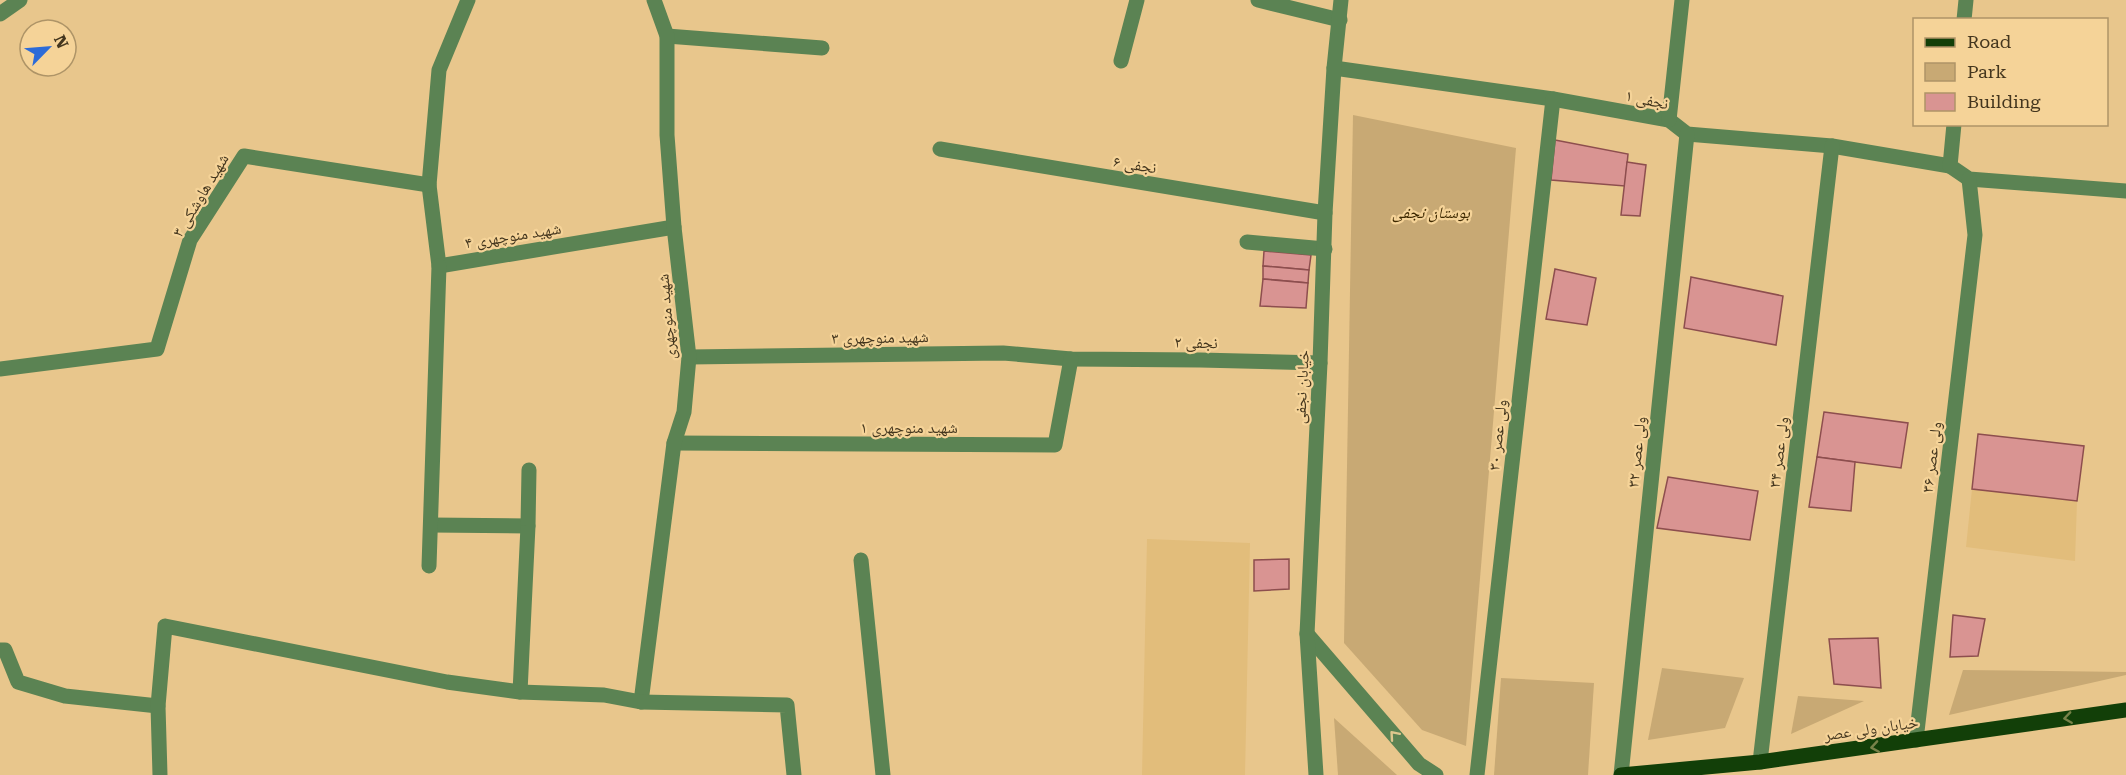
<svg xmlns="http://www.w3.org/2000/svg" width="2126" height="775" font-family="'Roboto Serif','Noto Naskh Arabic',serif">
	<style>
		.built { fill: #e2bd7b }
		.green { fill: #c8a974 }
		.building { fill: #d99492; stroke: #8d4e4e; stroke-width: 1.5 }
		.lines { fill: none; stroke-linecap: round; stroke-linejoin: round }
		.minor { stroke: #5b8353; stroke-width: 15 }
		.major { stroke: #123f08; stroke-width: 15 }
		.oneway { stroke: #788249 }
		.oneway2 { stroke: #dec78e }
		.labels { text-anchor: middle; stroke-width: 4.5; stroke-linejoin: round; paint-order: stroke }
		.street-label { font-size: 16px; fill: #44361e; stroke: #f5d398 }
		.park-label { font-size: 16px; font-style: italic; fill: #3d2800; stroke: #f5d398 }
	</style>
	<rect width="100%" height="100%" fill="#e8c68c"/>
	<g class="built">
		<polygon points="1972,489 2077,501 2075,561 1966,547"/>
		<polygon points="1147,539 1250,543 1245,775 1142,775"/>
	</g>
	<g class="green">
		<polygon points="1353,115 1516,148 1466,746 1422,730 1344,643"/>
		<polygon points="1662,668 1744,678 1725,728 1648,740"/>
		<polygon points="1963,670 2126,672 2126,675 1949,715"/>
		<polygon points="1501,678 1594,683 1588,775 1494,775"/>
		<polygon points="1798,696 1864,701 1791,734"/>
		<polygon points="1334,718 1397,775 1338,775"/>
	</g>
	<g class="building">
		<polygon points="1555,140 1628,154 1625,186 1551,180"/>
		<polygon points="1627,162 1646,165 1640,216 1621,215"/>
		<polygon points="1264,251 1311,255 1309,270 1263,266"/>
		<polygon points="1263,266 1309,270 1308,283 1263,279"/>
		<polygon points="1555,269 1596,278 1587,325 1546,319"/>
		<polygon points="1691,277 1783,296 1776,345 1684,328"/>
		<polygon points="1263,279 1308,283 1306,308 1260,306"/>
		<polygon points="1824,412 1908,423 1901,468 1817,457"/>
		<polygon points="1978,434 2084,446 2077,501 1972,489"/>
		<polygon points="1817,457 1855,462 1851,511 1809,507"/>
		<polygon points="1668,477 1758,491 1750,540 1657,528"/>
		<polygon points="1289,559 1289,589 1254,591 1254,560"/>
		<polygon points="1953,615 1985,619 1978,656 1950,657"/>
		<polygon points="1878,638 1881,688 1834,684 1829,639"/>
	</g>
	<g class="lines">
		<g class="minor">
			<polyline points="468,0 439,70 429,185 439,266 674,227"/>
			<polyline points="1258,0 1340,20"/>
			<polyline points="0,14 20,0"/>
			<polyline points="1964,20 1966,0"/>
			<polyline points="667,36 822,48"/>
			<polyline points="1121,61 1137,0"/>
			<polyline points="1334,68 1553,99 1669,120 1687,134 1832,146 1950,166"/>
			<polyline points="1669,120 1682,0"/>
			<polyline points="1954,124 1950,166 1969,179 2126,191"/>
			<polyline points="940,149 1325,213"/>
			<polyline points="1247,242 1325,249"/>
			<polyline points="689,357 1003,353 1071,359 1200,360 1320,363"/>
			<polyline points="0,369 157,349 190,240 244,156 429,185"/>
			<polyline points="674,443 1055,445 1071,359"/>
			<polyline points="431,525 528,526"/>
			<polyline points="861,560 883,775"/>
			<polyline points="429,566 439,266"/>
			<polyline points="1307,634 1419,764 1436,775"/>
			<polyline points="0,650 5,650 18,682 65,696 158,706"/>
			<polyline points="520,692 528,526 529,470"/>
			<polyline points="641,702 674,443 684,412 689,357 674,227 667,135 667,36 654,0"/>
			<polyline points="1916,740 1975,235 1969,179"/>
			<polyline points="1760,762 1832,146"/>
			<polyline points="160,775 158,706 165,626 447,682 520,692 604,695 641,702 787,705 794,775"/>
			<polyline points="1316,775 1307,634 1320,363 1325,213 1334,68 1341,0"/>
			<polyline points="1477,775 1553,99"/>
			<polyline points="1621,775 1687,134"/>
		</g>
		<polyline class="major" points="1621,775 1760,762 2126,710"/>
	</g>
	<defs><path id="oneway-chevron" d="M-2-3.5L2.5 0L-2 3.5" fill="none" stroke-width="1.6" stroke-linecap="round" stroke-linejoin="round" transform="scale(1.5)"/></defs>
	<g class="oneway">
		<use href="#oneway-chevron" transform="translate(2068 718) rotate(172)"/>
		<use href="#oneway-chevron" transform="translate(1875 747) rotate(171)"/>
	</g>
	<use class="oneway2" href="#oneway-chevron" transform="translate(1394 735) rotate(-131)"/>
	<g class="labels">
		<g class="street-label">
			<text transform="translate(1647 99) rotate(12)" y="6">نجفی ۱</text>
			<text transform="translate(1135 164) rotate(9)" y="6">نجفی ۶</text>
			<text transform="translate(200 195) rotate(-59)" y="6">شهید هاوشکی ۳</text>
			<text transform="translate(513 235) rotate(-9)" y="6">شهید منوچهری ۴</text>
			<text transform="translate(666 317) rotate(-95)" y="6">شهید منوچهری</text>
			<text transform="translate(880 337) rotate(-1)" y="6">شهید منوچهری ۳</text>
			<text transform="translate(1196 342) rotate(1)" y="6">نجفی ۲</text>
			<text transform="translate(1301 387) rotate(-87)" y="6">خیابان نجفی</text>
			<text x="909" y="433">شهید منوچهری ۱</text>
			<text transform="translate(1497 435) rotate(-84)" y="6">ولی عصر ۳۰</text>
			<text transform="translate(1636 452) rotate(-84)" y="6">ولی عصر ۳۲</text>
			<text transform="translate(1778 452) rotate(-83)" y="6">ولی عصر ۳۴</text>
			<text transform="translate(1931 457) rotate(-83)" y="6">ولی عصر ۳۶</text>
			<text transform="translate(1871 728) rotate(-8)" y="6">خیابان ولی عصر</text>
		</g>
		<g class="park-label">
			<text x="1431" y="218">بوستان نجفی</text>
		</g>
	</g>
	<rect x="1913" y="18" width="195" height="108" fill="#f5d398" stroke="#ae9467" stroke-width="1.5"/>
	<rect x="1925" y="38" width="30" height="9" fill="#123f08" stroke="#ae9467" stroke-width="1.5"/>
	<text x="1967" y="48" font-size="18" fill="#44361e">Road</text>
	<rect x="1925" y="63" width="30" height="18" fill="#c8a974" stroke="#ae9467" stroke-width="1.5"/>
	<text x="1967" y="78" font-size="18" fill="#44361e">Park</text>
	<rect x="1925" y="93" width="30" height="18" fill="#d99492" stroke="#ae9467" stroke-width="1.5"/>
	<text x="1967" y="108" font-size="18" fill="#44361e">Building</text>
	<g transform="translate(48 48) rotate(65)"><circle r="28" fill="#f5d398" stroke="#ae9467" stroke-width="1.5"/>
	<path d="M0-4.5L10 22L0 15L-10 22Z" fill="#2c6bd8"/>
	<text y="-9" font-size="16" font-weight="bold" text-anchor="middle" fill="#44361e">N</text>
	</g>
</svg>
